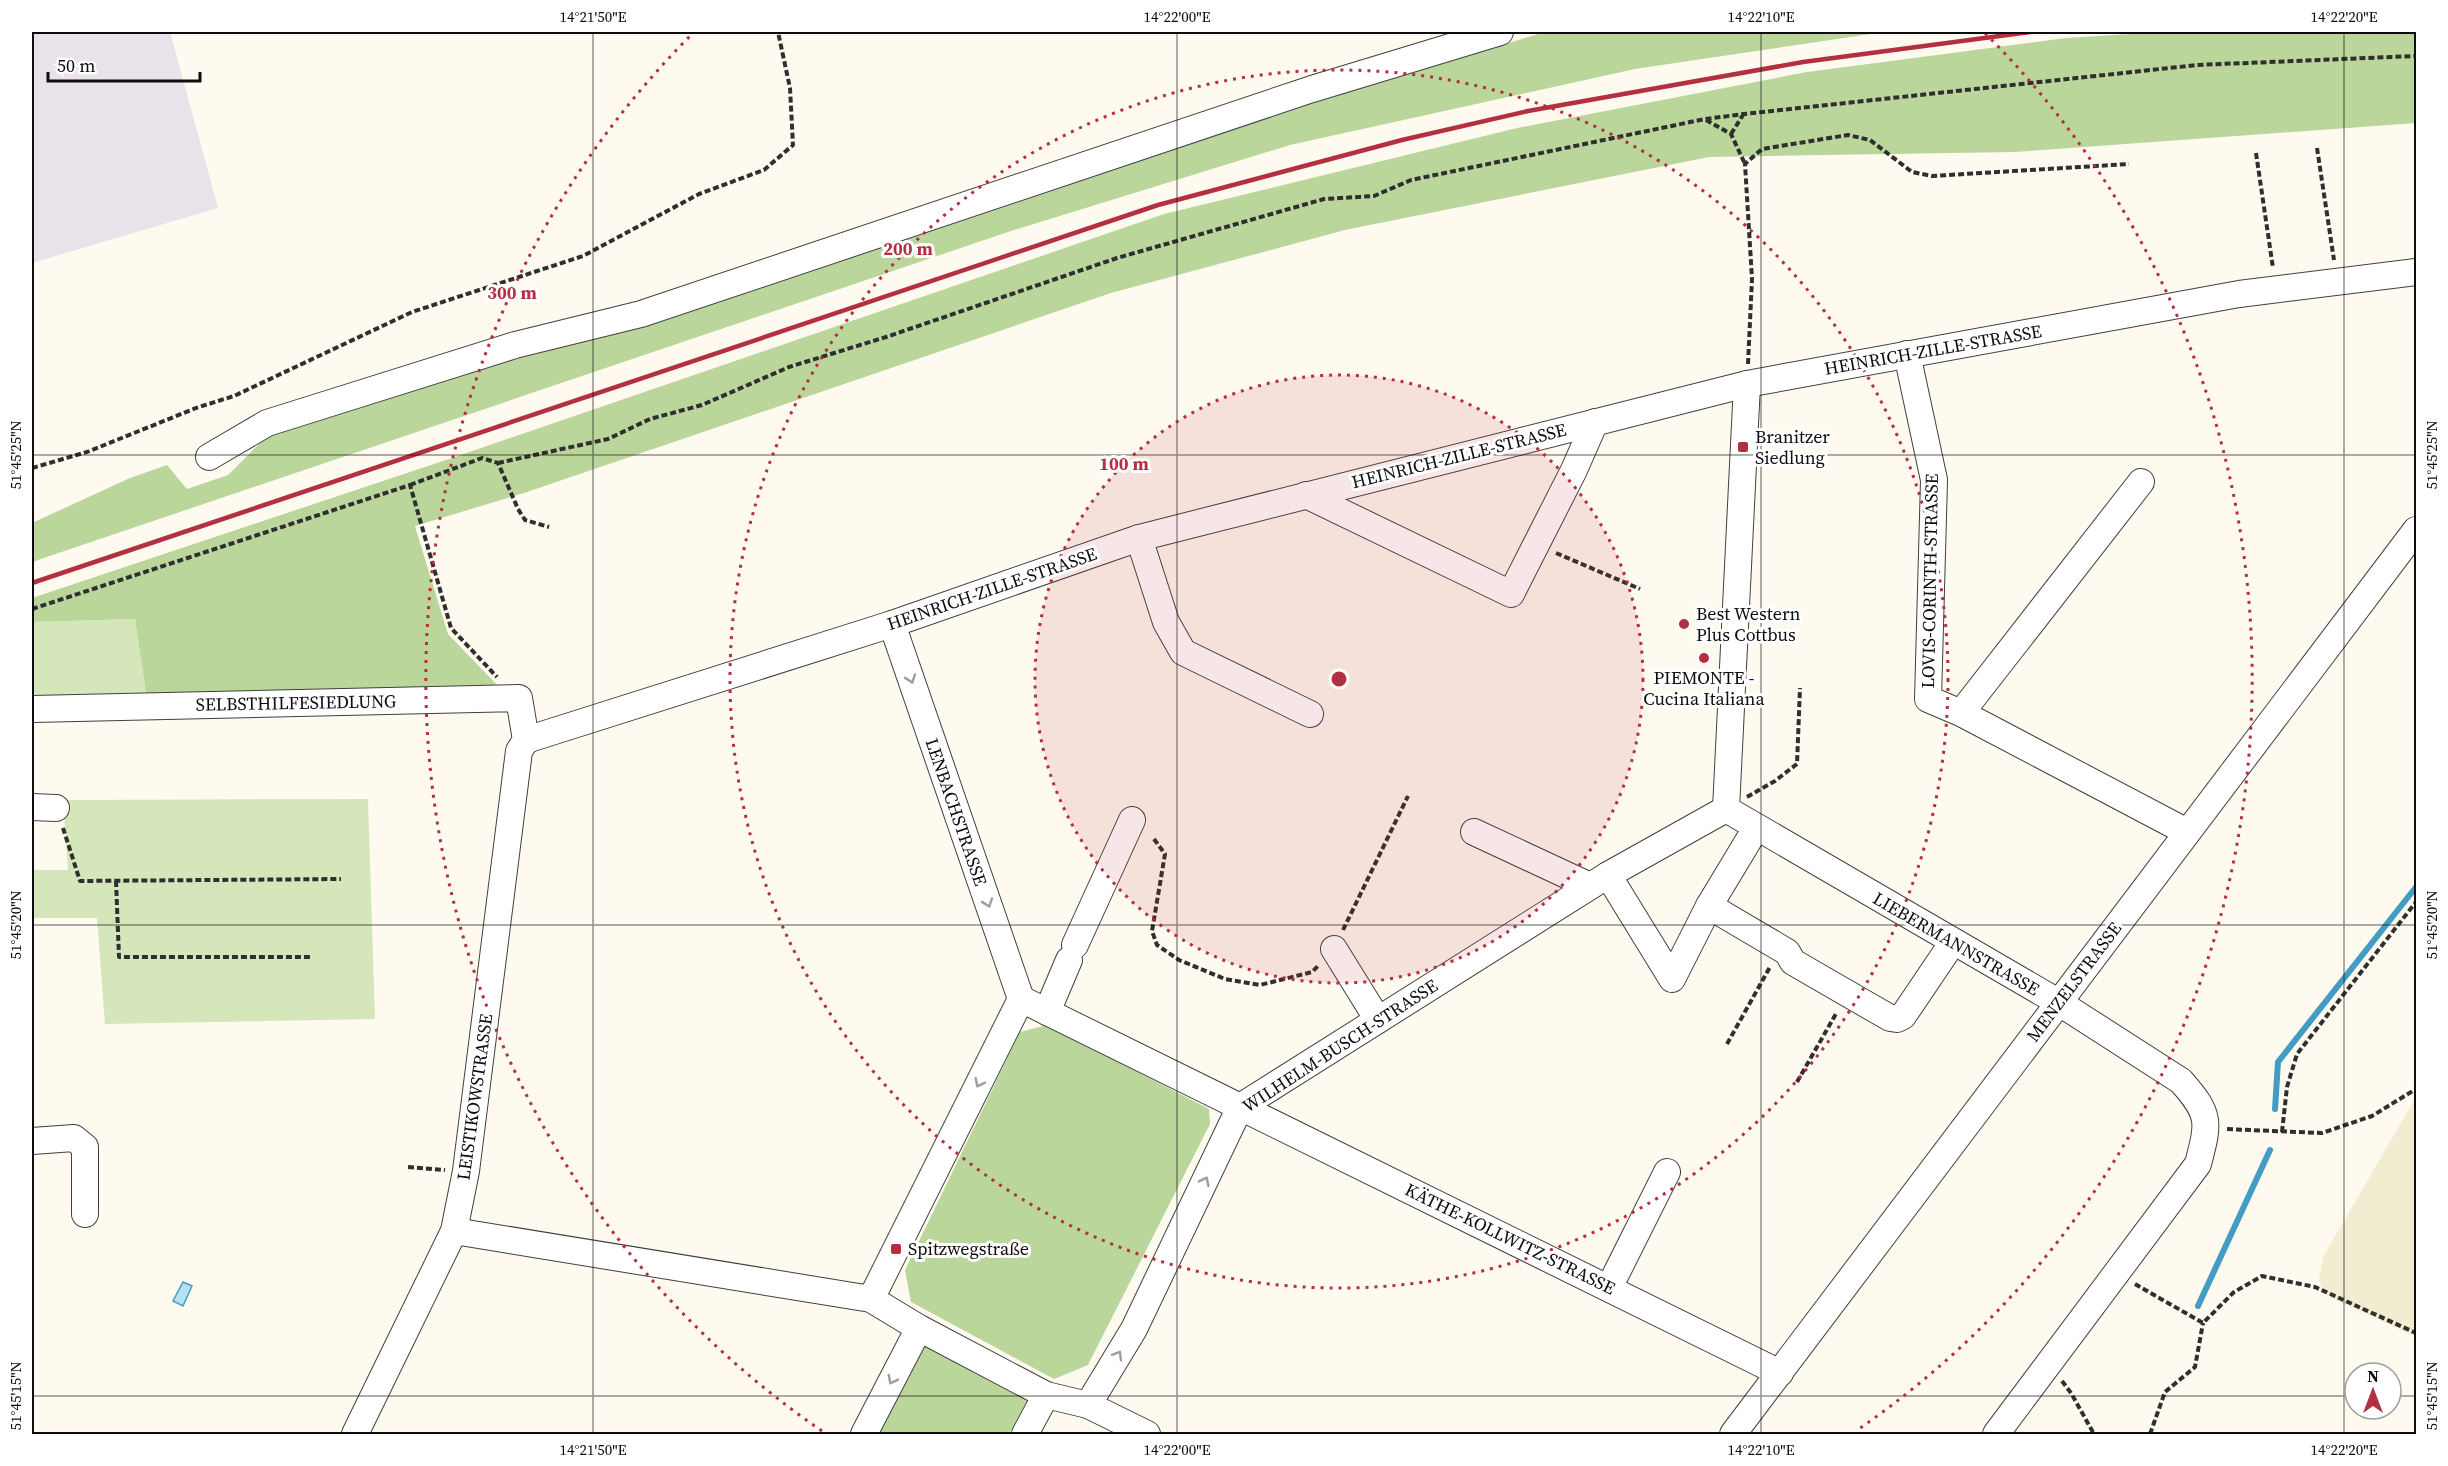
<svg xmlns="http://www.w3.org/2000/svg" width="2448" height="1466" font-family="'Source Serif 4',serif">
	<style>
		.industrial { fill: #eae2eb }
		.farmland { fill: #f2ecd0 }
		.green { fill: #d5e6bb }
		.forest { fill: #bbd69b }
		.water { fill: #b7e1f2; stroke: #439cc4; stroke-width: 1.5 }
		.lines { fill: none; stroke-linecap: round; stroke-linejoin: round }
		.stream { stroke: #439cc4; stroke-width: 6 }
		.minor-casing { stroke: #404040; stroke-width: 28 }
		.path { stroke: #2f2f2f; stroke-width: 4; stroke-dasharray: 6 3; stroke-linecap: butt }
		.minor { stroke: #fff; stroke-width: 26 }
		.rail { stroke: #b42f41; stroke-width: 4.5 }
		.oneway { stroke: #9e9e9e }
		.ticks { fill: none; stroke: #0d0d0d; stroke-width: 1.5; stroke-opacity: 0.45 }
		.ring { fill: none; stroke: #b42f41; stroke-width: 3; stroke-dasharray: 3 6 }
		.poi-dot { fill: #b42f41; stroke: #fff; stroke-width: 2 }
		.labels { text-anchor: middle; stroke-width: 6; stroke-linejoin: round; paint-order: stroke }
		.street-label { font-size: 18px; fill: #0d0d0d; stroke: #fff }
		.poi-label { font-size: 18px; fill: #0d0d0d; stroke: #fff; text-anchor: start }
		.centre { fill: #b42f41; stroke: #fff; stroke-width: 3 }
		.ring-label { font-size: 18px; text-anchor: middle; font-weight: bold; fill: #b42f41; stroke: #fff; stroke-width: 6; stroke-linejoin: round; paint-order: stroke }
		.neatline { fill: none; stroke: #0d0d0d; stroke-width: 2 }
		.ticks-label { font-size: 15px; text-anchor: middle; fill: #0d0d0d }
	</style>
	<rect width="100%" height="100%" fill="#fefaef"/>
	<polygon class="industrial" points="32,32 170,32 218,208 32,263"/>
	<polygon class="farmland" points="2416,1097 2416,1337 2332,1298 2322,1290 2319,1280 2323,1257"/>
	<g class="green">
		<polygon points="135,619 146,693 32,696 32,622"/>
		<polygon points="368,799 375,1019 105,1024 97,918 32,918 32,870 68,870 63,800"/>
	</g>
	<g class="forest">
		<polygon points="1545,32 1884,32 1635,69 1290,145 1014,230 32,562 32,523 130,478 167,465 187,489 228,475 275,428 1243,123"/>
		<polygon points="2161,32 2416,32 2416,123 2015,152 1709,157 1345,230 1111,293 524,493 415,526 448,634 499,687 146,693 135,619 32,622 32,598 452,458 1164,214 1517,128 1807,72 2066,38"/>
		<polygon points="1047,1025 1209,1109 1210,1124 1088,1365 1054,1379 911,1302 905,1270 1020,1032"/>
		<polygon points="927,1342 1031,1393 1009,1434 879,1434"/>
	</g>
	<polygon class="water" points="183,1282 192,1286 183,1306 173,1301"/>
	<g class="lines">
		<g class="stream">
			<polyline points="2275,1109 2278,1062 2416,887"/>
			<polyline points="2198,1306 2270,1150"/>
		</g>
		<defs>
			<g id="minor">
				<polyline points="1907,354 1934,480 1928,699 1961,713 2187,832"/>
				<polyline points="209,457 267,423 515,345 641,314 1312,89 1500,32"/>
				<polyline points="1306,495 1511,594 1574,470 1595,422"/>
				<polyline points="1139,538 1166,622 1183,652 1310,714"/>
				<polyline points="32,709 519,698 526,740"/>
				<polyline points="1961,713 2141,482"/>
				<polyline points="526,740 892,624 1139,538 1747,384 2239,294 2416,272"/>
				<polyline points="32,807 56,808"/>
				<path d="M 1726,809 L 2058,1002 L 2181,1081 C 2211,1115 2209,1122 2198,1164 L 1996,1434"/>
				<polyline points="1726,809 1747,384"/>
				<polyline points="1756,828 1709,906 1787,952 1793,962 1890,1018 1897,1019 1903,1016 1953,942"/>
				<polyline points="1474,832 1590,886"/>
				<polyline points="1608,875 1672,979 1709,906"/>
				<polyline points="1075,945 1132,820"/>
				<polyline points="1334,949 1378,1020"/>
				<polyline points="1021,999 1780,1373"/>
				<polyline points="1047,1012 1069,960"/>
				<polyline points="32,1141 74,1138 85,1147 85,1214"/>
				<polyline points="454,1231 871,1299 919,1328 1046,1395 1088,1405 1147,1434"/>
				<polyline points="1609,1288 1667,1172"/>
				<polyline points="871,1299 1021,999 892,624"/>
				<polyline points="1088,1405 1134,1329 1240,1107 1608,875 1726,809"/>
				<polyline points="355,1434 454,1231 466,1171 519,751 526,740"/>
				<polyline points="864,1434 919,1328"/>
				<polyline points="1025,1434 1046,1395"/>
				<polyline points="1733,1434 2416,530"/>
			</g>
		</defs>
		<use href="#minor" class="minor-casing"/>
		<g class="path">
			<polyline points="1706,120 1731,134 1745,164"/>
			<polyline points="1731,134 1743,115"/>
			<polyline points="2317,148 2334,260"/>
			<polyline points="2256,153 2273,268"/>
			<polyline points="1748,364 1752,279 1745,164 1762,149 1848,135 1870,140 1912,172 1932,176 2129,164"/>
			<polyline points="498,463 608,439 650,419 702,405 789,367 886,337 1117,258 1324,199 1374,196 1411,180 1705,119 1744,114 2197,65 2416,56"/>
			<polyline points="32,468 87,452 196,408 234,396 412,312 583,256 699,194 764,170 793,145 790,88 778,32"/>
			<polyline points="410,485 482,458 498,463 518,509 525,520 549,527"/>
			<polyline points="1556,553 1640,589"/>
			<polyline points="32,609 410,485 451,628 497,677"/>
			<polyline points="1747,797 1775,781 1797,764 1800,688"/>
			<polyline points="63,828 80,881 341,879"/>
			<polyline points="1154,839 1165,854 1152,931 1157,945 1179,960 1225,979 1260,985 1312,972 1319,965"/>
			<polyline points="116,881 119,957 312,957"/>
			<polyline points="1343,930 1408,796"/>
			<polyline points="1727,1044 1770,967"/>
			<polyline points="1797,1082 1837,1012"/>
			<polyline points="2227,1129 2322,1133 2372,1116 2416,1089"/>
			<polyline points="2282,1132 2287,1087 2297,1054 2416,902"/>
			<polyline points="408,1167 445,1170"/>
			<polyline points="2135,1284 2203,1323 2234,1292 2262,1276 2315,1287 2416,1333"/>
			<polyline points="2062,1381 2071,1393 2094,1434"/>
			<polyline points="2150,1434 2165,1392 2195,1367 2203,1323"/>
		</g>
		<use href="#minor" class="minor"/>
		<polyline class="rail" points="32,583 1158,205 1402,140 1528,111 1803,62 2030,32"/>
	</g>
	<defs><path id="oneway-chevron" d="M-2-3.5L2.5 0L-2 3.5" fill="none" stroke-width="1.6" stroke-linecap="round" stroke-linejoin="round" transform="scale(1.5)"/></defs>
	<g class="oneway">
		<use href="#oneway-chevron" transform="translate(911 679) rotate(71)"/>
		<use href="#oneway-chevron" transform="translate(988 903) rotate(71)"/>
		<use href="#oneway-chevron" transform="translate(979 1083) rotate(117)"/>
		<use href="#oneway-chevron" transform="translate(1205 1181) rotate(-64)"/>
		<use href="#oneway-chevron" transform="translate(1118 1355) rotate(-59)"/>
		<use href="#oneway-chevron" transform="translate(892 1380) rotate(117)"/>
	</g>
	<path class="ticks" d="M 593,32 L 593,1434M 1177,32 L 1177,1434M 1761,32 L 1761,1434M 2344,32 L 2344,1434M 32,455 L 2416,455M 32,925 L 2416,925M 32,1396 L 2355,1396M 2391,1396 L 2416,1396"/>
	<circle cx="1339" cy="679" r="304" fill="#b42f41" fill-opacity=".12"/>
	<g class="ring">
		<circle cx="1339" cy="679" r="304"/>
		<circle cx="1339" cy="679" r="609"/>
		<path d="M822 1431A913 913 0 0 1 693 33M1985 33A913 913 0 0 1 1856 1431"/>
	</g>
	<g class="poi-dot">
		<rect x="1737" y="441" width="12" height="12" rx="3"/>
		<circle cx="1684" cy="624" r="6"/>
		<circle cx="1704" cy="658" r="6"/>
		<rect x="890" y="1243" width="12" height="12" rx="3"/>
	</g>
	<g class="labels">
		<g class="street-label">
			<text transform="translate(1933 350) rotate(-10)" y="6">HEINRICH-ZILLE-STRASSE</text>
			<text transform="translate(1459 456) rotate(-14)" y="6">HEINRICH-ZILLE-STRASSE</text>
			<text transform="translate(1930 581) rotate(-89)" y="6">LOVIS-CORINTH-STRASSE</text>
			<text transform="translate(992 589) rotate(-19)" y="6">HEINRICH-ZILLE-STRASSE</text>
			<text transform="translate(296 703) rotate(-1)" y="6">SELBSTHILFESIEDLUNG</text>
			<text transform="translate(956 812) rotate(71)" y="6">LENBACHSTRASSE</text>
			<text transform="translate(1956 944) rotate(30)" y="6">LIEBERMANNSTRASSE</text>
			<text transform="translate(2074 982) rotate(-53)" y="6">MENZELSTRASSE</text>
			<text transform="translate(1340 1046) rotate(-33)" y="6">WILHELM-BUSCH-STRASSE</text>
			<text transform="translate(475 1097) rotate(-82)" y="6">LEISTIKOWSTRASSE</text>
			<text transform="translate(1510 1239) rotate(26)" y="6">KÄTHE-KOLLWITZ-STRASSE</text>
		</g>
		<g class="poi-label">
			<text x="1755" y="443">Branitzer<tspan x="1755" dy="21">Siedlung</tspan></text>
			<text x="1696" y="620">Best Western<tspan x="1696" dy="21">Plus Cottbus</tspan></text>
			<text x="1704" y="684" text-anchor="middle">PIEMONTE -<tspan x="1704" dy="21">Cucina Italiana</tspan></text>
			<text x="908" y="1255">Spitzwegstraße</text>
		</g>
	</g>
	<circle cx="1339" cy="679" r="9" class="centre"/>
	<g class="ring-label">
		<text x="908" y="255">200 m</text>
		<text x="512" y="299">300 m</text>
		<text x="1124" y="470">100 m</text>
	</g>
	<rect width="2448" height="1466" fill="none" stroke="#ffffff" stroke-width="66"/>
	<g transform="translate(2373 1391)"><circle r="28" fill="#ffffff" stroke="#9e9e9e" stroke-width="1.5"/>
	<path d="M0-4.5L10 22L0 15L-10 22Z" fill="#b42f41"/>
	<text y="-9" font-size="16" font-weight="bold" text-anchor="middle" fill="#0d0d0d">N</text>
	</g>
	<path d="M48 72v9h152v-9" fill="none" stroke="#0d0d0d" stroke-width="3"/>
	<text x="57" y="72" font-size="18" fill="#0d0d0d" stroke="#ffffff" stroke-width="4.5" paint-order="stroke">50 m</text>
	<rect x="33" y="33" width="2382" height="1400" class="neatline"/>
	<g class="ticks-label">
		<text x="593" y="22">14°21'50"E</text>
		<text x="1177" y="22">14°22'00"E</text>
		<text x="1761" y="22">14°22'10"E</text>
		<text x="2344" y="22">14°22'20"E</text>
		<text transform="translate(16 455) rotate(-90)" y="5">51°45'25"N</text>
		<text transform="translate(2432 455) rotate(-90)" y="5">51°45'25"N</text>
		<text transform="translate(16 925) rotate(-90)" y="5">51°45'20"N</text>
		<text transform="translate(2432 925) rotate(-90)" y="5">51°45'20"N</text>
		<text transform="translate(16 1396) rotate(-90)" y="5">51°45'15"N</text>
		<text transform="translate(2432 1396) rotate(-90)" y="5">51°45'15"N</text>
		<text x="593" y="1455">14°21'50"E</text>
		<text x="1177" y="1455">14°22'00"E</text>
		<text x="1761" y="1455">14°22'10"E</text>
		<text x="2344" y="1455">14°22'20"E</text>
	</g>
</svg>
